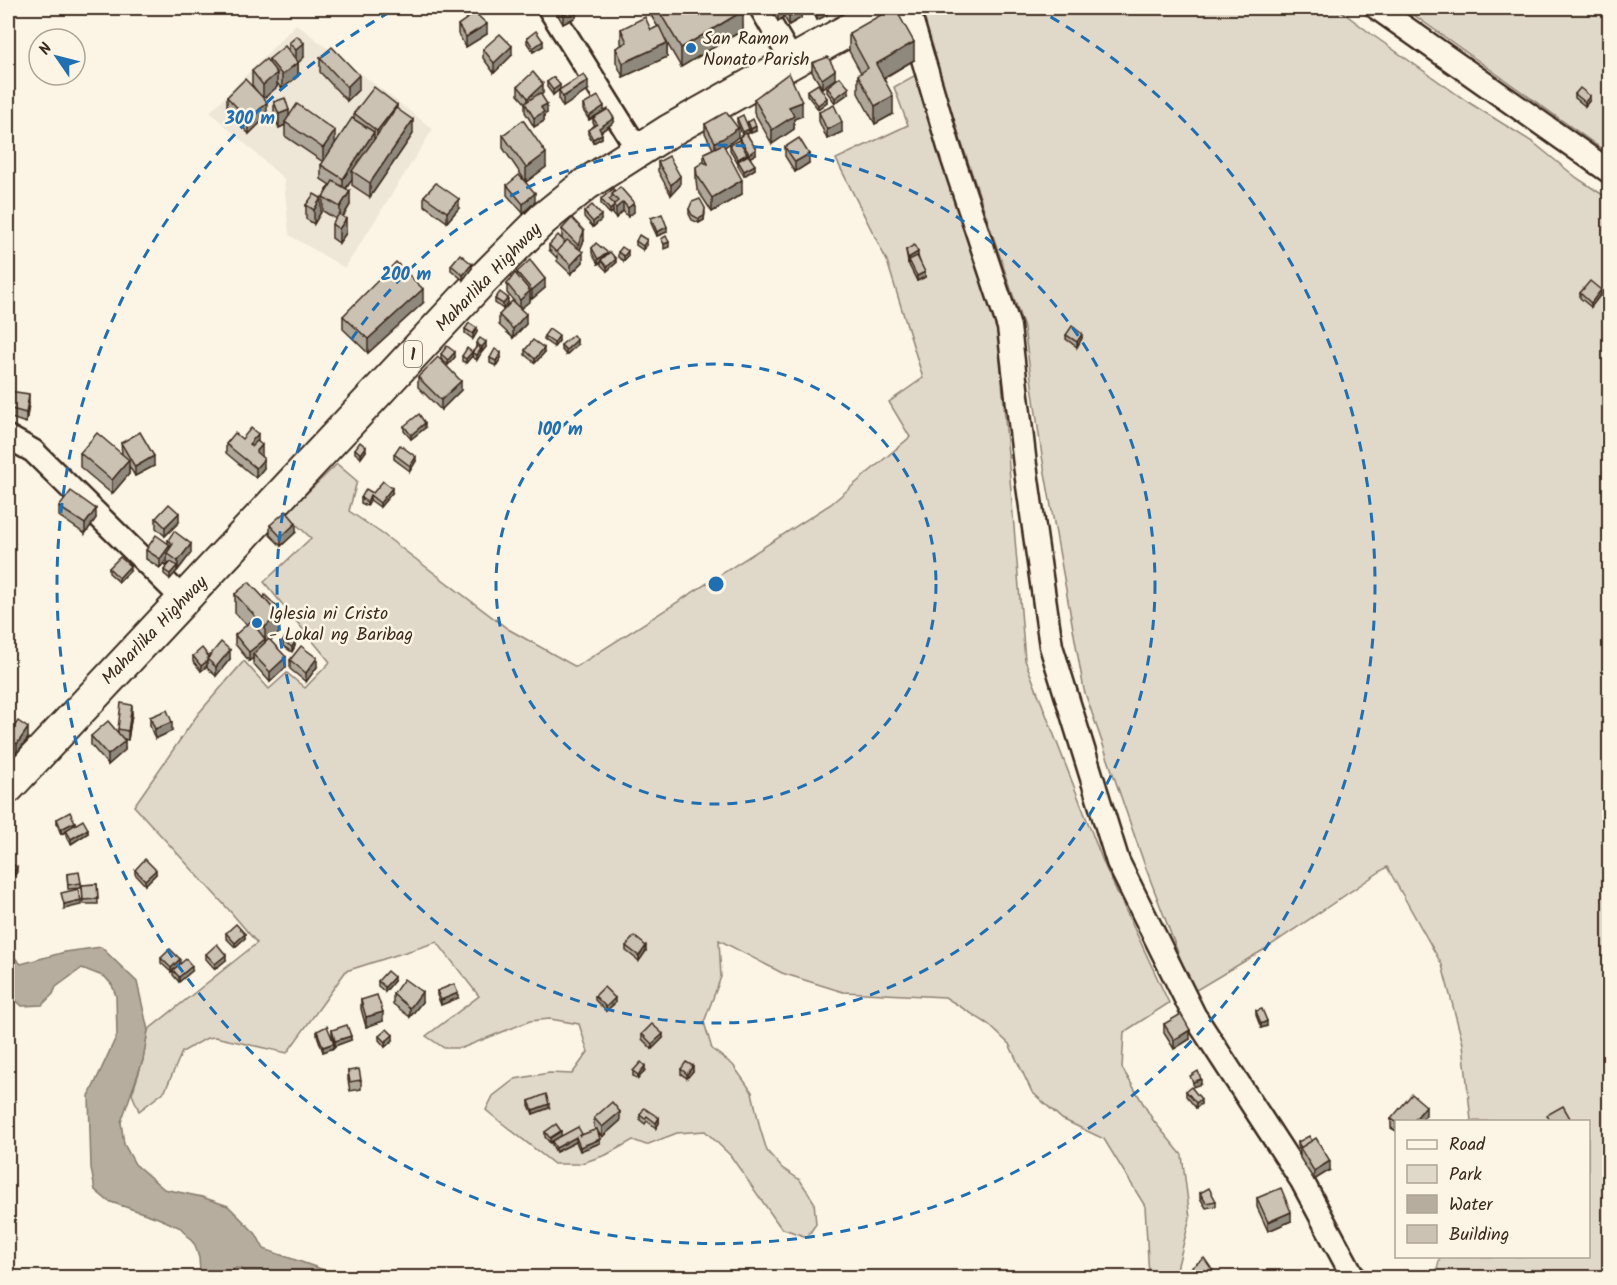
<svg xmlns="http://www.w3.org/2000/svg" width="1617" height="1285" font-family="Kalam,sans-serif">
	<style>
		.built { fill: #eee6d6 }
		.green { fill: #e0d8c8; stroke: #8e8173; stroke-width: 1.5 }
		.water { fill: #b7ad9e; stroke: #85796b; stroke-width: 1.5 }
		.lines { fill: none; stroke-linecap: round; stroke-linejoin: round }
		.minor-casing { stroke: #3b2a1e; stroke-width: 27 }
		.highway-casing { stroke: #3b2a1e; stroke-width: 36 }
		.minor { stroke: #fcf5e5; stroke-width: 22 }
		.highway { stroke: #fcf5e5; stroke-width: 32 }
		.wall { fill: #afa79a; stroke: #3b2a1e; stroke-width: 1.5 }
		.shaded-wall { fill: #8f887d; stroke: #3b2a1e; stroke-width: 1.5 }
		.building { fill: #ccc2b3; stroke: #3b2a1e; stroke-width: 1.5 }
		.ring { fill: none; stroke: #1f6fb2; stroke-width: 3; stroke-dasharray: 10 8 }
		.poi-dot { fill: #1f6fb2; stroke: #fcf5e5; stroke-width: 2 }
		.labels { text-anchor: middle; stroke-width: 5; stroke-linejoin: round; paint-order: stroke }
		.shield { fill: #fcf5e5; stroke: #75675a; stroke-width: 1.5 }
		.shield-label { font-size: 16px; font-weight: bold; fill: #3b2a1e }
		.poi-label { font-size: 18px; fill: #3b2a1e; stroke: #fcf5e5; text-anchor: start }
		.street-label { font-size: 18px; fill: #3b2a1e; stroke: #fcf5e5 }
		.centre { fill: #1f6fb2; stroke: #fcf5e5; stroke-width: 3 }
		.ring-label { font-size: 18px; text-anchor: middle; font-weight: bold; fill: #1f6fb2; stroke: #fcf5e5; stroke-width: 5; stroke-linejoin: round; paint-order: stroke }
	</style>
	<rect width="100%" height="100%" fill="#fcf5e5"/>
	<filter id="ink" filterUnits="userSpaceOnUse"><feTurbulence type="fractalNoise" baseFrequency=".0167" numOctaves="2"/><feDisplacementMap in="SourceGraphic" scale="12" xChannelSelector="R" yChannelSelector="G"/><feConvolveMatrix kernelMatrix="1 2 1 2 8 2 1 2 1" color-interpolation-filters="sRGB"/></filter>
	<g filter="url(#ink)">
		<polygon class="built" points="296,24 433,129 345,268 289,235 284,179 210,112"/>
		<g class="green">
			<polygon points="938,8 1337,8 1374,36 1468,102 1534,143 1577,178 1609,199 1609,1277 1435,1277 1440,1257 1588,1256 1588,1122 1471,1121 1463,1044 1442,965 1387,867 1265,949 1193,992 1145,866 1084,690 1042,456 1024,328 919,16"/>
			<polygon points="1404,8 1609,8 1609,154"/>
			<polygon points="921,72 998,333 1025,660 1104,864 1169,1003 1124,1032 1122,1068 1153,1120 1182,1155 1190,1218 1175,1277 1149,1277 1145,1206 1104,1139 1062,1119 1032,1092 1009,1044 988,1024 945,997 843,992 782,973 719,940 721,977 704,1022 712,1049 733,1065 752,1092 760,1128 767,1151 782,1168 800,1180 814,1202 816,1224 807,1237 781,1228 730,1155 705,1131 677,1133 646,1145 633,1140 606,1155 579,1164 554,1164 493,1116 486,1110 493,1096 515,1079 549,1073 572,1074 588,1052 579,1024 550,1019 530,1021 462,1048 444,1048 426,1036 479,996 437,942 346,971 287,1053 215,1037 207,1038 182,1052 165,1091 139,1111 132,1094 143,1060 148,1030 257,943 229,910 134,806 198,714 244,661 269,689 287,673 305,688 330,662 264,582 311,538 285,514 337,464 357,481 349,511 384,535 508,629 576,667 831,504 910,437 889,402 923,378 887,261 836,159 908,125 894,87"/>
		</g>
		<polygon class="water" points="101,947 137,982 148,1030 143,1060 121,1122 124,1144 135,1164 164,1189 202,1197 228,1206 256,1234 264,1249 344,1277 247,1277 242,1269 236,1268 225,1277 198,1277 200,1271 199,1258 195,1245 181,1228 158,1218 108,1201 95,1190 91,1168 89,1096 117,1035 116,996 112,985 105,977 82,968 56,987 53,994 42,1005 22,1006 8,993 8,951 21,964 65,952"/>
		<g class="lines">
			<defs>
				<g id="minor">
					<polyline points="549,8 638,150"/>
					<polyline points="761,8 792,61"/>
					<polyline points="908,8 949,147 1009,327 1025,465 1051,646 1118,862 1194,1015 1302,1181 1354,1278"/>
					<polyline points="1377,8 1610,172"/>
					<polyline points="8,437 33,451 184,600"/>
				</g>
				<polyline id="highway" points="8,787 484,278 543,219 586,184 669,131 888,8"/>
			</defs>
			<use href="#minor" class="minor-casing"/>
			<use href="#highway" class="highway-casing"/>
			<use href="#minor" class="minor"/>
			<use href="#highway" class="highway"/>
		</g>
		<g class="wall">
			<polygon points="471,8 485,8 476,14 487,34 466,47 458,34 458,25 475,14"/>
			<polygon points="499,8 517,8 502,14"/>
			<polygon points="554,8 576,8 576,17 563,24"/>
			<polygon points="650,8 741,8 743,30 681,67 667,43 667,57 623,77 616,62 616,48 622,45 621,43 621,29 651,30 658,27 650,14"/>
			<polygon points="774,8 800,8 801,18 789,25 784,17 778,21 774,15"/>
			<polygon points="811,8 825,8 827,15 817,20"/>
			<polygon points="849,33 914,60 884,78 893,114 875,124 858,93 858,75 861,73 849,51"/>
			<polygon points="527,38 543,46 533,52 527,43"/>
			<polygon points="289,43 304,57 298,62 298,76 282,89 277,83 277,87 264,98 267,116 249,134 227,111 227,97 258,93 252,85 252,71 269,63 269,59 289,51"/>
			<polygon points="483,49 512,55 494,73 483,58"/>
			<polygon points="320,58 359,89 347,101 320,72"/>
			<polygon points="812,63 835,79 822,88 812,72"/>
			<polygon points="547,82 560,89 588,90 563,107 559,100 559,90 553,95 547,87"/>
			<polygon points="518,86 543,93 541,95 547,113 544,115 544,121 534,127 525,112 525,103 518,95"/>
			<polygon points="827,87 849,93 835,103 827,92"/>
			<polygon points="807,91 827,102 818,109 807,95"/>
			<polygon points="1575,94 1590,100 1585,106 1575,98"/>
			<polygon points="754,99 802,116 794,119 794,129 772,144 754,112"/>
			<polygon points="274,102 289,116 335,144 354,120 354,113 397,109 413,134 370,197 352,185 352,179 346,189 350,205 343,217 346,233 339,243 332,238 332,224 336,219 323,211 323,197 330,185 321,179 321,165 323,162 285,136 285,125 279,128 274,116"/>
			<polygon points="583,105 604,111 589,120 583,110"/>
			<polygon points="819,112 842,132 827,139 819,121"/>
			<polygon points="593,118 614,122 601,132 602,138 593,143 588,134 588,130 595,125 593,123"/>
			<polygon points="737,118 748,125 748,122 756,131 751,133 749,129 749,133 747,134 756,154 750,157 755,169 744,176 738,166 738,163 730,150 730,145 739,140 739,137 742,135 737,122"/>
			<polygon points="705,124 738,137 724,147 742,194 712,212 697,189 696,180 696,167 704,162 704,153 713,149 705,133"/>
			<polygon points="503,135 546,167 526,182 503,148"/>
			<polygon points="785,147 809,163 795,172 785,156"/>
			<polygon points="658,162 680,185 671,195 658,171"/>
			<polygon points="507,185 535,202 523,213 507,195"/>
			<polygon points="613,189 634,212 628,217 623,211 616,218 613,214 613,212 610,214 601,204 601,199"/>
			<polygon points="424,196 459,208 447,222 424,205"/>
			<polygon points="306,205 321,212 314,224 306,219"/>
			<polygon points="689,209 705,213 704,220 699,223 692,220 689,214"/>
			<polygon points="584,212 601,220 593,227 584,217"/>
			<polygon points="651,218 667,232 657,236 651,223"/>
			<polygon points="562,229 584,240 580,250 583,262 571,274 557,261 557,256 556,257 549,250 549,245 562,238"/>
			<polygon points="636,241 647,245 643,250 636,245"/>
			<polygon points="592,248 616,263 607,271 601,265 601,262 598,264 592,253"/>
			<polygon points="906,250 918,256 925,277 917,281 909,265 909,262 908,263"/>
			<polygon points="618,252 628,256 624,261 618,257"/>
			<polygon points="451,265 472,268 463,280 451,270"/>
			<polygon points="517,272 545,288 532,299 530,297 530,301 520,309 526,324 513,338 499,325 499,315 518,306 507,293 507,284 517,276"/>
			<polygon points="1580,293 1601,294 1591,307 1580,298"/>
			<polygon points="495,299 508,303 503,309 495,303"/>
			<polygon points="423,303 368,353 343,329 343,316"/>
			<polygon points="465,329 477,332 473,339 465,333"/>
			<polygon points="1066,335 1082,338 1077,347 1066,339"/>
			<polygon points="544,336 559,341 554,347 544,340"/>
			<polygon points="476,343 486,347 482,352 481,351 481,353 477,360 472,357 472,353 476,348"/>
			<polygon points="561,345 577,345 566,355 561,349"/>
			<polygon points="525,350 544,353 535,363 525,355"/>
			<polygon points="441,354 455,357 448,365 441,359"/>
			<polygon points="462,356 472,356 466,363 462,361"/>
			<polygon points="490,358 501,358 496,366 490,363"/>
			<polygon points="418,377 461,390 441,410 418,387"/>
			<polygon points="8,398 29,404 26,423 8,417"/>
			<polygon points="404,426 425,428 411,439 404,431"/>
			<polygon points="242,439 258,442 264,468 256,478 226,453 226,444"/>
			<polygon points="121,443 154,466 135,476 129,466 129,474 112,494 80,467 80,453 122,454"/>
			<polygon points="355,449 366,451 361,458 355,453"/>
			<polygon points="394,454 416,461 410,471 394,459"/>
			<polygon points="373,493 392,493 380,507 370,500 367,506 361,503 361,498"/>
			<polygon points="59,507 96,518 85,534 59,516"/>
			<polygon points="156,518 179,522 165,536 156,528"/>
			<polygon points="270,525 296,532 281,546 270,535"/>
			<polygon points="168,540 191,553 178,570 177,569 177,571 170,579 164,574 164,570 169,563 167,562 167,559 160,568 146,559 146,550 168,544"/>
			<polygon points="109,568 130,571 119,582 109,573"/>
			<polygon points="235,594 278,613 279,633 270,640 286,667 270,682 253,663 253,658 249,661 235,644 235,635 247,625 235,613"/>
			<polygon points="283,641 295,646 292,652 283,646"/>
			<polygon points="193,656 209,657 230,659 216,676 207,668 207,666 201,671 193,661"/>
			<polygon points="290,660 317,667 306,682 290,669"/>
			<polygon points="132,714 128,740 124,739 125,750 108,765 91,745 91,736 118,733 118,729"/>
			<polygon points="150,717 172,731 155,739 150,726"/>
			<polygon points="8,735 28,738 17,753 10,748 10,756 8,759"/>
			<polygon points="57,819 75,825 88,833 71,844 66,835 66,832 61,834 57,824"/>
			<polygon points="135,870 156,874 145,885 135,874"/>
			<polygon points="67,874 81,883 81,888 68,889"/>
			<polygon points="97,884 98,904 83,904 82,885"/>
			<polygon points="226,933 245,938 235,947 226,938"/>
			<polygon points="626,946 646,951 639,961 626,951"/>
			<polygon points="206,954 226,960 215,969 206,959"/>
			<polygon points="161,958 180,964 171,972 161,963"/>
			<polygon points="173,970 192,971 179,982 173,975"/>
			<polygon points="378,981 394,981 385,992 378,986"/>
			<polygon points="437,991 458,998 441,1005 437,995"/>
			<polygon points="393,994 422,1002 410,1017 393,1004"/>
			<polygon points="595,996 615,1003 606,1011 595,1000"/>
			<polygon points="361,1000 383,1021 366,1027 361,1009"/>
			<polygon points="1256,1011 1267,1026 1261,1028 1256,1015"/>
			<polygon points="1164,1024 1190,1039 1174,1049 1164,1033"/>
			<polygon points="332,1030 351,1040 335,1046 332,1035"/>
			<polygon points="317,1031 334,1048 323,1052 317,1035"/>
			<polygon points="642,1034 663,1038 652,1049 642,1039"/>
			<polygon points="379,1036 393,1040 385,1047 379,1040"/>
			<polygon points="681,1069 693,1071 687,1078 681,1074"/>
			<polygon points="645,1070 638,1079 633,1076 633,1071"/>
			<polygon points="348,1071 361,1080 361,1089 350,1091 348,1080"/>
			<polygon points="1186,1091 1201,1104 1196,1108 1186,1096"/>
			<polygon points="529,1101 549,1108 533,1114 529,1105"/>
			<polygon points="640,1115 659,1118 659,1123 656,1128 647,1121 645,1124 640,1120"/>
			<polygon points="1426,1115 1396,1122 1396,1131 1391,1128 1391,1119"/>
			<polygon points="594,1118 620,1121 602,1137 598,1132 600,1143 580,1151 576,1142 556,1152 552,1145 552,1142 550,1143 545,1137 545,1132 561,1136 558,1137 582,1135 596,1130 594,1127"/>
			<polygon points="1312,1141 1330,1170 1314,1180 1300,1158 1300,1152 1298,1146 1298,1142"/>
			<polygon points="1200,1193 1216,1201 1216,1206 1206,1208 1200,1198"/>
			<polygon points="1257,1198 1291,1221 1268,1231 1257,1207"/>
		</g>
		<g class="shaded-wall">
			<polygon points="475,8 485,8 475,15"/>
			<polygon points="502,8 517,8 502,14"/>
			<polygon points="576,8 576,17 563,24 563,15"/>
			<polygon points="784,8 784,17 778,21 778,12"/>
			<polygon points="801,8 801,18 789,25 789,16"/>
			<polygon points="743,11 743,30 681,67 681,48"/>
			<polygon points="827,11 827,15 817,20 817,15"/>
			<polygon points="487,24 487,34 466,47 466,37"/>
			<polygon points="543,41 543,46 533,52 533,48"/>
			<polygon points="914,42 914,60 876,82 876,64"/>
			<polygon points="304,43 304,57 297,64 298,62 298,76 282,89 282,75 296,64 296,50"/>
			<polygon points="667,43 667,57 623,77 623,63"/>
			<polygon points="512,46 512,55 494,73 494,63"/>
			<polygon points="835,70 835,79 822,88 822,79"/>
			<polygon points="277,73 277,87 263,99 263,85"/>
			<polygon points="359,75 359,89 347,101 347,87"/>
			<polygon points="588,81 588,90 563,107 563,97"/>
			<polygon points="543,84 543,93 528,107 528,98"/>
			<polygon points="560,85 560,89 553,95 553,90"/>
			<polygon points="849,88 849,93 835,103 835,98"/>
			<polygon points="893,96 893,114 875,124 875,106"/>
			<polygon points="1590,96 1590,100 1585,106 1585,102"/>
			<polygon points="827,98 827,102 818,109 818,105"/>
			<polygon points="267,102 267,116 249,134 249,120"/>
			<polygon points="802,102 802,116 794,119 794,129 772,144 772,130 789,107"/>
			<polygon points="547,104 547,113 544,115 544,121 534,127 534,118 541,107"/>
			<polygon points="397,105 397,118 377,144 377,131"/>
			<polygon points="604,106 604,111 589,120 589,116"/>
			<polygon points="289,110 289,124 285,122 285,125 279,128 279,114"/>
			<polygon points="614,118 614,122 599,133 599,128"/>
			<polygon points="413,120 413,134 370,197 370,183"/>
			<polygon points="842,122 842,132 827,139 827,130"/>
			<polygon points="756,126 756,131 751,133 751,129"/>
			<polygon points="738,128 738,137 722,149 715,152 715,142"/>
			<polygon points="749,129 749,133 743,136 743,132"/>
			<polygon points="335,131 335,145 323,162 323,148"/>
			<polygon points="374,132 374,146 352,171 352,179 343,193 343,179"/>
			<polygon points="602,134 602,138 593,143 593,139"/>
			<polygon points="756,149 756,154 749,158 749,154"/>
			<polygon points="546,153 546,167 526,182 526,168"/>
			<polygon points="747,154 747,158 738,161 738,163 738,159"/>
			<polygon points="809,154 809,163 795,172 795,162"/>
			<polygon points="755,165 755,169 744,176 744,171"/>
			<polygon points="680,176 680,185 671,195 671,185"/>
			<polygon points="742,180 742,194 712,212 712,198"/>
			<polygon points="350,191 350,205 340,221 340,207"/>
			<polygon points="535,193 535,202 523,213 523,204"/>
			<polygon points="321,198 321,212 314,224 314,210"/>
			<polygon points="459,199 459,208 447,222 447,212"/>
			<polygon points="623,202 623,211 616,218 616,208"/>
			<polygon points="634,203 634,212 628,217 628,208"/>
			<polygon points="613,207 613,212 610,214 610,210"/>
			<polygon points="705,208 704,220 699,223 699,219"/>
			<polygon points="601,215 601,220 593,227 593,222"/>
			<polygon points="346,219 346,233 339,243 339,229"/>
			<polygon points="667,227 667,232 657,236 657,232"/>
			<polygon points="584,231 584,240 578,254 578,245"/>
			<polygon points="647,240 647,245 643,250 643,246"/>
			<polygon points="669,242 669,247 664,249 664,244"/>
			<polygon points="628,251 628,256 624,261 624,256"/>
			<polygon points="583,252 583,262 571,274 571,265"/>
			<polygon points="918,252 918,256 908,263 908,258"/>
			<polygon points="608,253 601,260 601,262 598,264 598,259"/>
			<polygon points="616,259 616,263 607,271 607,267"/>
			<polygon points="472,264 472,268 463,280 463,275"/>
			<polygon points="925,272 925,277 917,281 917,276"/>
			<polygon points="545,279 545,288 532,299 532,290"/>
			<polygon points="423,289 423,303 368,353 368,339"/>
			<polygon points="1601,290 1601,294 1591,307 1591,303"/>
			<polygon points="530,291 530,301 520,309 520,300"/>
			<polygon points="508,298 508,303 503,309 503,304"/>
			<polygon points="526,314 526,324 513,338 513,329"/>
			<polygon points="477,328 477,332 473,339 473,334"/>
			<polygon points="1082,334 1082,338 1077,347 1077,342"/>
			<polygon points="559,336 559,341 554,347 554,343"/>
			<polygon points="577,340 577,345 566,355 566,350"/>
			<polygon points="486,342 486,347 482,352 482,347"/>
			<polygon points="544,348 544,353 535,363 535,359"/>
			<polygon points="481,349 481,353 477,360 477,355"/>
			<polygon points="455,352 455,357 448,365 448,360"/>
			<polygon points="472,352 472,356 466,363 466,359"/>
			<polygon points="501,353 501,358 496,366 496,361"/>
			<polygon points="461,381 461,390 441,410 441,400"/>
			<polygon points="29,394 29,404 26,423 26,413"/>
			<polygon points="425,423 425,428 411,439 411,435"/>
			<polygon points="258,434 258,443 249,453 249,444"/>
			<polygon points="262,445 262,455 256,461 256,452"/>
			<polygon points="366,447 366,451 361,458 361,454"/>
			<polygon points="154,456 154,466 135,476 135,467"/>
			<polygon points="416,457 416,461 410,471 410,466"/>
			<polygon points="264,459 264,468 256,478 256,468"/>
			<polygon points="129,460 129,474 112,494 112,480"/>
			<polygon points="392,488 392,493 380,507 380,503"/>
			<polygon points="370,495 370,500 367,506 367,502"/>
			<polygon points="96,509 96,518 85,534 85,524"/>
			<polygon points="179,513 179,522 165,536 165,527"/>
			<polygon points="296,523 296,532 281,546 281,537"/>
			<polygon points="191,544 191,553 178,570 178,561"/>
			<polygon points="170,545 170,554 167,553 167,559 160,568 160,559"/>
			<polygon points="130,566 130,571 119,582 119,578"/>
			<polygon points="177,566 177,571 170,579 170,574"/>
			<polygon points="279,614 279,633 265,645 265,627"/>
			<polygon points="265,639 265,648 253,654 253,658 249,661 249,652"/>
			<polygon points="295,642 295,646 292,652 292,647"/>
			<polygon points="230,650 230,659 216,676 216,667"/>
			<polygon points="286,657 286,667 270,682 270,672"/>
			<polygon points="317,658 317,667 306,682 306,673"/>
			<polygon points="207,661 207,666 201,671 201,666"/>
			<polygon points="132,705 132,714 128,740 128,731"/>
			<polygon points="172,722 172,731 155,739 155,729"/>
			<polygon points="28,728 28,738 17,753 17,744"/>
			<polygon points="125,741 125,750 108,765 108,755"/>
			<polygon points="10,747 10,756 8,759 8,749"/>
			<polygon points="75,822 75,827 61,834 61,829"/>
			<polygon points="88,829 88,833 71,844 71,839"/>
			<polygon points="17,867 17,872 9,884 9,880"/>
			<polygon points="156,870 156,874 145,885 145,880"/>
			<polygon points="81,900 81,905 64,909 64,904"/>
			<polygon points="245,934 245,938 235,947 235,943"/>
			<polygon points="646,946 646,951 639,961 639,956"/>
			<polygon points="226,955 226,960 215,969 215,964"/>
			<polygon points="180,959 180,964 171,972 171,968"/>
			<polygon points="192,966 192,971 179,982 179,977"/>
			<polygon points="394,977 394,981 385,992 385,987"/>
			<polygon points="422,992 422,1002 410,1017 410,1008"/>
			<polygon points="458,993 458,998 441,1005 441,1000"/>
			<polygon points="615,998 615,1003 606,1011 606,1007"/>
			<polygon points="383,1012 383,1021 366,1027 366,1017"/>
			<polygon points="1267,1021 1267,1026 1261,1028 1261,1024"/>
			<polygon points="1190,1030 1190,1039 1174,1049 1174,1040"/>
			<polygon points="663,1034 663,1038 652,1049 652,1044"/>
			<polygon points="393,1035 393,1040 385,1047 385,1042"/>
			<polygon points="351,1036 351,1040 335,1046 335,1041"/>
			<polygon points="334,1043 334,1048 323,1052 323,1047"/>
			<polygon points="645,1066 645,1070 638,1079 638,1075"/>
			<polygon points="693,1066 693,1071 687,1078 687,1074"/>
			<polygon points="1201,1079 1201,1084 1193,1087 1193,1082"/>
			<polygon points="1201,1099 1201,1104 1196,1108 1196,1103"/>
			<polygon points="549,1104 549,1108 533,1114 533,1110"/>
			<polygon points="1426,1106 1426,1115 1421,1122 1413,1122"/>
			<polygon points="620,1112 620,1121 602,1137 602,1127"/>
			<polygon points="659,1118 659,1123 656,1128 656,1123"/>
			<polygon points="561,1131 561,1136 550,1143 550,1138"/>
			<polygon points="576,1137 576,1142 556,1152 556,1148"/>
			<polygon points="600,1139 600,1143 580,1151 580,1147"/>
			<polygon points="1330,1161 1330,1170 1314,1180 1314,1171"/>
			<polygon points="1291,1212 1291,1221 1268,1231 1268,1222"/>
		</g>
		<g class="building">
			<polygon points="559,8 576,8 563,15"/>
			<polygon points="657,8 741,8 743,11 681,48"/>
			<polygon points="775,8 801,8 789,16 784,8 778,12"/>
			<polygon points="813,8 825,8 827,11 817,15"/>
			<polygon points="893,8 895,8 914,42 876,64 893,96 875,106 858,75 868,68 849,33"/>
			<polygon points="475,13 487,24 466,37 458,25"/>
			<polygon points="645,17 651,30 659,26 667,43 623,63 616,48 627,42 621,29"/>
			<polygon points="536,31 543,41 533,48 527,38"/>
			<polygon points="500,34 512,46 494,63 483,49"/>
			<polygon points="297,36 304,43 296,50 289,43"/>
			<polygon points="285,46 298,62 282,75 269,59"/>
			<polygon points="332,47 359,75 347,87 320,58"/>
			<polygon points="828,57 835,70 822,79 812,63"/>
			<polygon points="266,59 277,73 263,85 252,71"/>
			<polygon points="533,72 543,84 528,98 518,86"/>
			<polygon points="789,73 802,102 789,107 794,116 772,130 754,99"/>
			<polygon points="584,74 588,81 563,97 559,90"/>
			<polygon points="554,77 560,85 553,90 547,82"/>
			<polygon points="840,77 849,88 835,98 827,87"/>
			<polygon points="245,79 267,102 249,120 227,97"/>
			<polygon points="818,84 827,98 818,105 807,91"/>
			<polygon points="374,87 397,105 377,131 354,113"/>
			<polygon points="1580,88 1590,96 1585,102 1575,94"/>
			<polygon points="540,93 547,104 541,107 544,112 534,118 525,103"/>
			<polygon points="598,96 604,106 589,116 583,105"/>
			<polygon points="285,98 289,110 279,114 274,102"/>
			<polygon points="297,104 335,131 323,148 285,122"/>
			<polygon points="834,105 842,122 827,130 819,112"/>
			<polygon points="396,108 413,120 370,183 352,171"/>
			<polygon points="608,109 614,118 599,128 602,134 593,139 588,130 597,124 593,118"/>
			<polygon points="726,112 738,128 722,139 715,142 705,124"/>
			<polygon points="743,115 749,129 743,132 737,118"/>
			<polygon points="352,118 374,132 343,179 321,165"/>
			<polygon points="753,119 756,126 751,129 748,122"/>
			<polygon points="523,120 546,153 526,168 503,135"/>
			<polygon points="746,133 756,149 749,154 739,137"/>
			<polygon points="799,138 809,154 795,162 785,147"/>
			<polygon points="739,140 747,154 738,159 730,145"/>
			<polygon points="723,144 742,180 712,198 697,175 696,167 703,162 708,164 704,153"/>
			<polygon points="748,155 755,165 744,171 738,161"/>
			<polygon points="669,156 680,176 671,185 658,162"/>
			<polygon points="519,175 535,193 523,204 507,185"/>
			<polygon points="333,181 350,191 340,207 323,197"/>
			<polygon points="436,183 459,199 447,212 424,196"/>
			<polygon points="620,187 634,203 628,208 623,202 616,208 613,205 618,201 612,194"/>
			<polygon points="613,189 615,191 612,194 612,197 609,199 614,204 613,207 610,210 601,199"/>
			<polygon points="314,194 321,198 314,210 306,205"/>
			<polygon points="700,199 705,208 704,216 699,219 692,215 689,209 692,202"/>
			<polygon points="592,205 601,215 593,222 584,212"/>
			<polygon points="339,214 346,219 339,229 332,224"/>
			<polygon points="662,214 667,227 657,232 651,218"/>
			<polygon points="572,218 584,231 578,245 562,229"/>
			<polygon points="558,235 565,242 556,252 549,245"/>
			<polygon points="639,235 647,240 643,246 636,241"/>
			<polygon points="666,236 669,242 664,244 661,239"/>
			<polygon points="567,240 583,252 571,265 557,252"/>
			<polygon points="596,243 608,253 598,259 592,248"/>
			<polygon points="914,245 918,252 908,258 906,250"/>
			<polygon points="622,247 628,251 624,256 618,252"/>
			<polygon points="610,252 616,259 607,267 601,260"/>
			<polygon points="460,254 472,264 463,275 451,265"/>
			<polygon points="917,256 925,272 917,276 909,260"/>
			<polygon points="530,260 545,279 532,290 517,272"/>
			<polygon points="396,262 423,289 368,339 343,316"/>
			<polygon points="515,273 530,291 520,300 507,284"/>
			<polygon points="1590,281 1601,290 1591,303 1580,293"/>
			<polygon points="500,292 508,298 503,304 495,299"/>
			<polygon points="512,301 526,314 513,329 499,315"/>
			<polygon points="469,323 477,328 473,334 465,329"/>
			<polygon points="1072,326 1082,334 1077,342 1066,335"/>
			<polygon points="549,329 559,336 554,343 544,336"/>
			<polygon points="573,335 577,340 566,350 561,345"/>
			<polygon points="480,338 486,342 482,347 476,343"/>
			<polygon points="533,340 544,348 535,359 525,350"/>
			<polygon points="447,346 455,352 448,360 441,354"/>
			<polygon points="477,346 481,349 477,355 472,353"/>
			<polygon points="467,348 472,352 466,359 462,356"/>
			<polygon points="495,349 501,353 496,361 490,358"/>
			<polygon points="438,357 461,381 441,400 418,377"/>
			<polygon points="9,391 29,394 26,413 8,408 8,398"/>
			<polygon points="419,414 425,423 411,435 404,426"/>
			<polygon points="251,428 258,434 249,444 252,446 257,441 262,445 256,452 264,459 256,468 226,444 235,433 242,439"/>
			<polygon points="140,432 154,456 135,467 121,443"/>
			<polygon points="97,433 129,460 112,480 80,453"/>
			<polygon points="360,442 366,447 361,454 355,449"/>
			<polygon points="400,445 416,457 410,466 394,454"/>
			<polygon points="383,481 392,488 380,503 370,495 367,502 361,498 366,489 373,493"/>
			<polygon points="71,491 96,509 85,524 59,507"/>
			<polygon points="169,504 179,513 165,527 156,518"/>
			<polygon points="286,511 296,523 281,537 270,525"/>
			<polygon points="174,531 191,544 178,561 167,553 173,544 168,540"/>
			<polygon points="156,535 170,545 160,559 146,550"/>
			<polygon points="120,557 130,566 119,578 109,568"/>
			<polygon points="171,562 177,566 170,574 164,570"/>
			<polygon points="249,582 279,614 265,627 235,594"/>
			<polygon points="265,595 278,608 275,611 264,598"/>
			<polygon points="251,621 265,639 249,652 235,635"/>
			<polygon points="286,636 295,642 292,647 283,641"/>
			<polygon points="269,639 286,657 270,672 253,654"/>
			<polygon points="221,642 230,650 216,667 207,659"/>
			<polygon points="301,646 317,658 306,673 290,660"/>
			<polygon points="202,648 209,657 207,659 207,661 201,666 193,656"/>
			<polygon points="121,703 132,705 128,731 118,729"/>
			<polygon points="167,710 172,722 155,729 150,717"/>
			<polygon points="18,721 28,728 17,744 8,737 8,735"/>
			<polygon points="108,721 125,741 108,755 91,736"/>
			<polygon points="70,812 75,822 61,829 57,819"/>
			<polygon points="83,820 88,829 71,839 66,830"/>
			<polygon points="145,859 156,870 145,880 135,870"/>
			<polygon points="8,861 17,867 9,880 8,879"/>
			<polygon points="79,872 81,883 68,885 67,874"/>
			<polygon points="97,884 98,899 83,900 82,885"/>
			<polygon points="78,889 81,900 64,904 61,893"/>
			<polygon points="236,924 245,934 235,943 226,933"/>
			<polygon points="634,936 646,946 639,956 626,946"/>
			<polygon points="217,944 226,955 215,964 206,954"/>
			<polygon points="170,949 180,959 171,968 161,958"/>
			<polygon points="186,959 192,966 179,977 173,970"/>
			<polygon points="387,971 394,977 385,987 378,981"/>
			<polygon points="404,979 422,992 410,1008 393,994"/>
			<polygon points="454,984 458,993 441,1000 437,991"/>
			<polygon points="604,987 615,998 606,1007 595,996"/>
			<polygon points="377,995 383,1012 366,1017 361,1000"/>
			<polygon points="1262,1009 1267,1021 1261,1024 1256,1011"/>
			<polygon points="1181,1014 1190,1030 1174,1040 1164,1024"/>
			<polygon points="652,1024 663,1034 652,1044 642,1034"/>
			<polygon points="347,1025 351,1036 335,1041 332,1030"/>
			<polygon points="327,1026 334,1043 323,1047 317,1031"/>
			<polygon points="387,1029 393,1035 385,1042 379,1036"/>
			<polygon points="641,1062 645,1066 638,1075 633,1071"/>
			<polygon points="686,1062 693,1066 687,1074 681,1069"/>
			<polygon points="359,1069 361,1080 350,1082 348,1071"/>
			<polygon points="1198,1071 1201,1079 1193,1082 1190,1076"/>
			<polygon points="1191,1087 1201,1099 1196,1103 1186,1091"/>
			<polygon points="546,1094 549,1104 533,1110 529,1101"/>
			<polygon points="1412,1094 1426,1106 1413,1122 1396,1122 1391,1119"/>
			<polygon points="612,1102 620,1112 602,1127 594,1118"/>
			<polygon points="1563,1106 1570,1118 1564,1122 1551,1122 1547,1115"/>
			<polygon points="644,1108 659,1118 656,1123 647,1116 645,1119 640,1115"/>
			<polygon points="556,1124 561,1131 550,1138 545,1132"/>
			<polygon points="578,1127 582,1134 579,1136 597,1129 600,1139 580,1147 576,1137 556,1148 552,1141"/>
			<polygon points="1309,1136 1312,1141 1301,1148 1298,1142"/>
			<polygon points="1316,1138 1330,1161 1314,1171 1300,1148"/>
			<polygon points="1209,1188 1216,1201 1206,1203 1200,1193"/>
			<polygon points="1281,1188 1291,1212 1268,1222 1257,1198"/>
			<polygon points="1204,1258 1218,1278 1185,1278 1183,1274"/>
		</g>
	</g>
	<g class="ring">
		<circle cx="716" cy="584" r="220"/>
		<circle cx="716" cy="584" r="439"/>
		<path d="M1035 8A659 659 0 1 1 397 8"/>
	</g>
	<g class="poi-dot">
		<circle cx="691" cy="48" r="6"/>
		<circle cx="257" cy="623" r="6"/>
	</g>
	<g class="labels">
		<rect class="shield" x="404" y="341" width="18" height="26" rx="4.5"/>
		<g class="shield-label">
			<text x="413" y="360">1</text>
		</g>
		<g class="poi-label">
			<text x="703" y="44">San Ramon<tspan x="703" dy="21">Nonato Parish</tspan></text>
			<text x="269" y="619">Iglesia ni Cristo<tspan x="269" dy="21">- Lokal ng Baribag</tspan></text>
		</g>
		<g class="street-label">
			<text transform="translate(488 277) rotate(-46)" y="6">Maharlika Highway</text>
			<text transform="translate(154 630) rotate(-46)" y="6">Maharlika Highway</text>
		</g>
	</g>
	<circle cx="716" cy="584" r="9" class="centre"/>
	<g class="ring-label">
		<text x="250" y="124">300 m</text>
		<text x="406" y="280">200 m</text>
		<text x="560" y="435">100 m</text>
	</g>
	<rect width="1617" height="1285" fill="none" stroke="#fcf5e5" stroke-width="30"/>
	<rect x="15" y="15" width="1587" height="1255" fill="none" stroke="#3b2a1e" stroke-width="2" filter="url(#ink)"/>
	<rect x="1395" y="1120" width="195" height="138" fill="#fcf5e5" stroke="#afa495" stroke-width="1.5"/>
	<rect x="1407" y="1140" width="30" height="9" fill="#fcf5e5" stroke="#afa495" stroke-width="1.5"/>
	<text x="1449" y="1150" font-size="18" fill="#3b2a1e">Road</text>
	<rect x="1407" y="1165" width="30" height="18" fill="#e0d8c8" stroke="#afa495" stroke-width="1.5"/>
	<text x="1449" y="1180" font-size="18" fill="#3b2a1e">Park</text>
	<rect x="1407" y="1195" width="30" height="18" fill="#b7ad9e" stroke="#afa495" stroke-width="1.5"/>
	<text x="1449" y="1210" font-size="18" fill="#3b2a1e">Water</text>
	<rect x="1407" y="1225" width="30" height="18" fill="#ccc2b3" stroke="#afa495" stroke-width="1.5"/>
	<text x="1449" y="1240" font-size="18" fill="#3b2a1e">Building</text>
	<g transform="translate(57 57) rotate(305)"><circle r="28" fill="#fcf5e5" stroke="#afa495" stroke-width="1.5"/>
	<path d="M0-4.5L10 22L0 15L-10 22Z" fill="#1f6fb2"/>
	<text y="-9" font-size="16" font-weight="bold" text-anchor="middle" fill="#3b2a1e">N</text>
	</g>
</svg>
